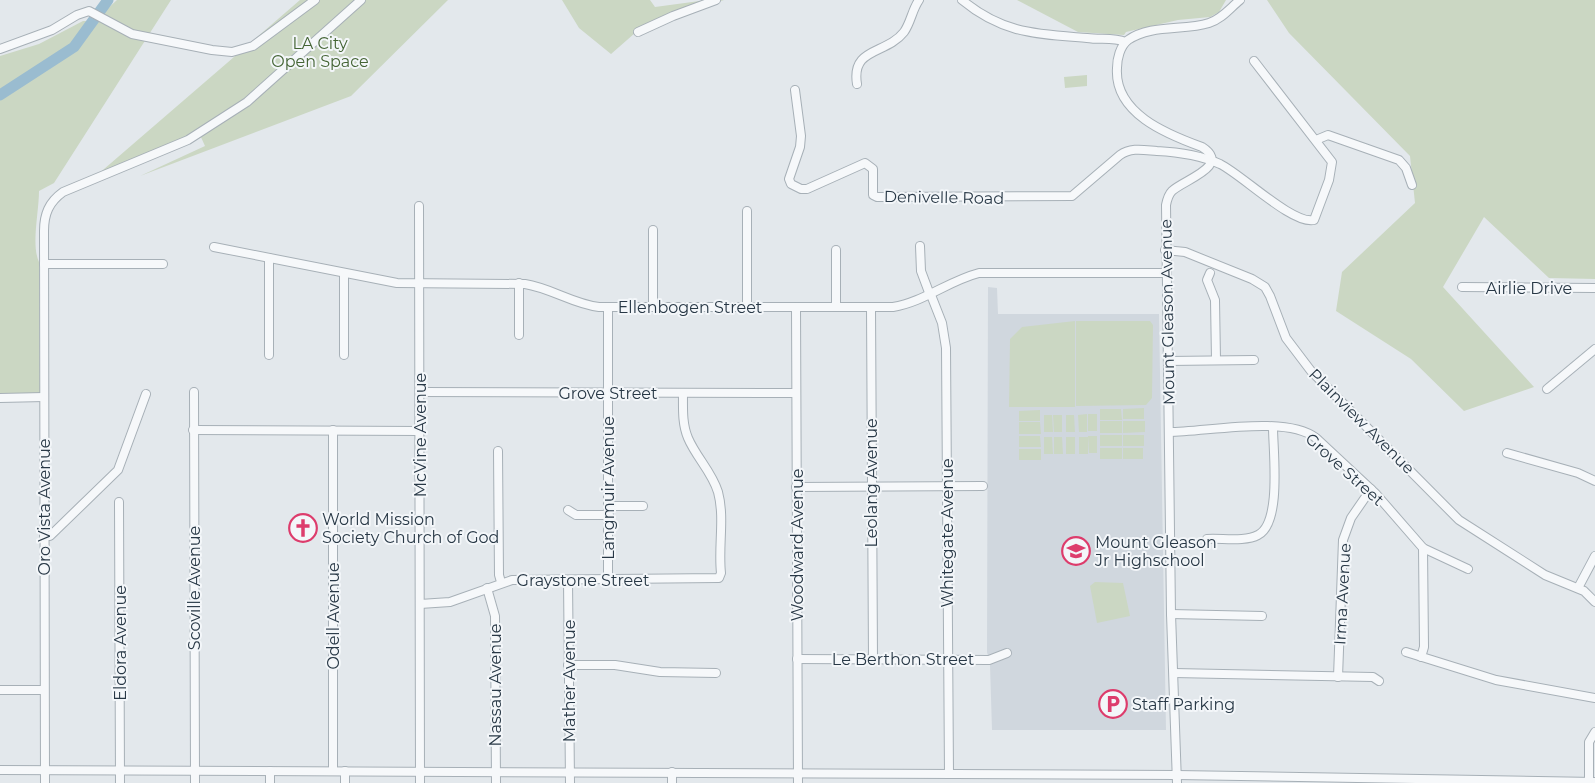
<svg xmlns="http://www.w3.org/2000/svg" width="1595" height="783" font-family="Montserrat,sans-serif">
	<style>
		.built { fill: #d0d7de }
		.green { fill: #cbd7c3 }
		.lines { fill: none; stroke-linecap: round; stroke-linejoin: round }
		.river { stroke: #9abcd0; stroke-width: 11 }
		.minor-casing { stroke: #a7b0b7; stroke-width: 10 }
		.minor { stroke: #f6f8fa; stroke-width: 8 }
		.labels { text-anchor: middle; stroke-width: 4; stroke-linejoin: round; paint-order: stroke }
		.park-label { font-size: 16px; fill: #446434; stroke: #f3f6f9 }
		.street-label { font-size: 16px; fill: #283846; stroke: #f3f6f9 }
		.poi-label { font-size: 16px; fill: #283846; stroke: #f3f6f9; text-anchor: start }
	</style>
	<rect width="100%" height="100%" fill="#e3e8ec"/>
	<polygon class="built" points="988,287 997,288 998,314 1159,314 1166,730 992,730 990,665 987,652"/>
	<g class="green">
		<path d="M 117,0 L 171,0 L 54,183 L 39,191 C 39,212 31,245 39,262 L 40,393 L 0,393 L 0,56 L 39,44 L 83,21 L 100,21 L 103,13 Z"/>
		<polygon points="300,0 448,0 351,96 140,176 205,146 200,135 89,182"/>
		<polygon points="562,0 650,0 655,7 707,0 724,0 677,15 635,33 611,54 579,28"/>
		<polygon points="1017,0 1226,0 1219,12 1210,17 1178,20 1126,32 1124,35 1078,32"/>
		<polygon points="1267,0 1595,0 1595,279 1549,278 1484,217 1443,287 1534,387 1464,411 1411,359 1336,311 1342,272 1415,203 1410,156 1289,33"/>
		<polygon points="1087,75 1087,86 1065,88 1064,77"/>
		<polygon points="1075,321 1075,407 1009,407 1010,339 1022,327"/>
		<polygon points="1076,321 1150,321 1153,325 1152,398 1146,405 1076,406"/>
		<polygon points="1144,408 1144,419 1123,419 1123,409"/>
		<polygon points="1100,409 1121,409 1122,420 1100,420"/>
		<polygon points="1040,410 1040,421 1019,421 1019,411"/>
		<polygon points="1087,414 1087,432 1079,432 1078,415"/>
		<rect x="1088" y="414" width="9" height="17"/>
		<polygon points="1044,415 1052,415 1053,432 1044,432"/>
		<polygon points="1053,415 1062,415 1062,432 1054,432"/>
		<polygon points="1066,415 1074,415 1075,432 1066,432"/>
		<rect x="1100" y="421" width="22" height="12"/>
		<polygon points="1123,421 1145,421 1145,432 1123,433"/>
		<polygon points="1019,422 1040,422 1041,434 1019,434"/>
		<rect x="1100" y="435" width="22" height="11"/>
		<rect x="1123" y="435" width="21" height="11"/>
		<polygon points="1019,436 1040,436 1041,447 1019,447"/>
		<polygon points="1088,436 1097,436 1097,453 1089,453"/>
		<polygon points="1044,437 1052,437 1053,454 1044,454"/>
		<polygon points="1054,437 1062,437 1063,454 1054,454"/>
		<rect x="1066" y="437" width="9" height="17"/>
		<rect x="1079" y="437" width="9" height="17"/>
		<rect x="1100" y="448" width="22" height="11"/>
		<rect x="1123" y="448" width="20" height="11"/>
		<rect x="1019" y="449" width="22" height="11"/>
		<polygon points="1095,582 1123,583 1130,616 1097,623 1090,586"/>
	</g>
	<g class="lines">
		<polyline class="river" points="0,95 74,47 108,0"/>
		<defs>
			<g id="minor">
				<path d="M 962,0 C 1003,34 1037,34 1087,38 C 1100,40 1114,37 1125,42"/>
				<polyline points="638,32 673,16 716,0"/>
				<polyline points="0,49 52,30 77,15 89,11 132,34 212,50 232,52 253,46 315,0"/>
				<path d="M 857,84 C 851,47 886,55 904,32 C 911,22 912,10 919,0"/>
				<path d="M 795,90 L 801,136 L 800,147 L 789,179 L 791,184 L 801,189 L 807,189 L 865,163 L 873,169 L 873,195 L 877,197 L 1072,196 L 1120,155 C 1131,147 1144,150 1157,151 C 1177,152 1202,156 1220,164 C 1241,174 1293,225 1314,220 L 1329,180 L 1332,162 L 1254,61"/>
				<polyline points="1316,140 1328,135 1399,160 1406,168 1412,185"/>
				<polyline points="419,206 420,783"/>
				<polyline points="653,230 653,307"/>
				<polyline points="920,246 921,271 930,295"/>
				<path d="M 214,247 L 397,283 L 525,284 C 551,288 573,304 599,307 L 893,307 C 924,302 948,281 979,273 L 1166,273"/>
				<polyline points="836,250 836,307"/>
				<polyline points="1165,250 1185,252 1252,279 1265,287 1270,296 1286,338 1311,371 1459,520 1545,575 1584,591 1595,602"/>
				<polyline points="269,258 269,355"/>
				<polyline points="44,264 163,264"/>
				<polyline points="344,273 344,355"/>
				<polyline points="1210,273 1207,280 1215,300 1216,360"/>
				<polyline points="519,283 519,335"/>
				<polyline points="1462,287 1595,288"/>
				<polyline points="931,295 942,323 946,348 949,774"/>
				<polyline points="608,307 608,580"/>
				<polyline points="747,307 747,211"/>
				<polyline points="796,307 798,783"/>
				<polyline points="871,308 873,659"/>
				<polyline points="1168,361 1254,360"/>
				<polyline points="1547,389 1595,349"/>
				<polyline points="194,392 195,783"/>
				<polyline points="420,392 796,393"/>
				<polyline points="0,398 44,397"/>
				<polyline points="193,430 420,431"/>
				<polyline points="333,430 333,771"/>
				<path d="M 1169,432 C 1207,432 1285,415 1316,438 L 1376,494 L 1423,548 L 1468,569"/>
				<polyline points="498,451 499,575 501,582"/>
				<polyline points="1507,453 1578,473 1595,481"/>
				<polyline points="796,487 983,486"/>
				<polyline points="119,502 120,783"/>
				<polyline points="609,506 643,506"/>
				<polyline points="568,510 576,515 609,515"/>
				<polyline points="44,536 50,536 118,470 146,394"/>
				<path d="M 1207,539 C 1222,538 1245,542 1258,535 C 1282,523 1273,451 1273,427"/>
				<polyline points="568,580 570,783"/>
				<polyline points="487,588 495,616 496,783"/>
				<polyline points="1578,588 1595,556"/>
				<path d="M 420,604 L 450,602 L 512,580 L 719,578 L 721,573 C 718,546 725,518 718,492 C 712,472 696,457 688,438 C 682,424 683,408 683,393"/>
				<polyline points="1171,614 1262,616"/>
				<polyline points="1406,652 1496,680 1595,698"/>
				<polyline points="1421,657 1424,647 1423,548"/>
				<polyline points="797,659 989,660 1007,653"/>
				<polyline points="568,665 615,665 660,672 716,673"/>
				<polyline points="1174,673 1373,677 1379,681"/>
				<polyline points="1338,677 1343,540 1351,518 1371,489"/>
				<polyline points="0,690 44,690"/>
				<polyline points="0,770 1177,775 1595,782"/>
				<polyline points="270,771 270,783"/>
				<polyline points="672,772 672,783"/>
				<path d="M 45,783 L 44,231 C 44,214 49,202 63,192 L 188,140 L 247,102 L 361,0"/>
				<polyline points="345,783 345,771"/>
				<path d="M 1177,783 L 1171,614 L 1166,205 C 1167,200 1168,195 1172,191 C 1183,180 1232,166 1202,147 C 1166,134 1114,113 1117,68 C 1117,59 1120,46 1128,40 C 1151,24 1184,31 1209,23 C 1222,19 1230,8 1240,0"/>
				<polyline points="1589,783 1589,742 1595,732"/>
			</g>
		</defs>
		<use href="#minor" class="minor-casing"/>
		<use href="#minor" class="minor"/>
	</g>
	<defs>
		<symbol id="church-ring" viewBox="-11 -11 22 22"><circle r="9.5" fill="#f3f6f9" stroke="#dd3c6c" stroke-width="1.5"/><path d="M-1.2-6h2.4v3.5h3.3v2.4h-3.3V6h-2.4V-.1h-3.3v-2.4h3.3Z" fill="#dd3c6c"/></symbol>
		<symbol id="school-ring" viewBox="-11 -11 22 22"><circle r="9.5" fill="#f3f6f9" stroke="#dd3c6c" stroke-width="1.5"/><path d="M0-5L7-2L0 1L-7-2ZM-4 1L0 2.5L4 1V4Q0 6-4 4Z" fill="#dd3c6c"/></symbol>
		<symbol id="parking-ring" viewBox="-11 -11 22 22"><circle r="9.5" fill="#f3f6f9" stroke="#dd3c6c" stroke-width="1.5"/><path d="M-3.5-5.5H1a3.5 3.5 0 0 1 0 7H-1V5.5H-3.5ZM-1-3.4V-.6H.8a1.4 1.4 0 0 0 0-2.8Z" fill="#dd3c6c"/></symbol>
	</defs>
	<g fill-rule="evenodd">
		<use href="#church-ring" x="287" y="512" width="32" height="32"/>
		<use href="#school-ring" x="1060" y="535" width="32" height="32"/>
		<use href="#parking-ring" x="1097" y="688" width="32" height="32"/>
	</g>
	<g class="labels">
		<g class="park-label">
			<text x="320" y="49">LA City<tspan x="320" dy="18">Open Space</tspan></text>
		</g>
		<g class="street-label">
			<text transform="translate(944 197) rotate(1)" y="6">Denivelle Road</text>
			<text x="1529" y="294">Airlie Drive</text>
			<text x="690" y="313">Ellenbogen Street</text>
			<text transform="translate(1167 312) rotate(-91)" y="6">Mount Gleason Avenue</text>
			<text x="608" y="399">Grove Street</text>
			<text transform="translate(1362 421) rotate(45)" y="6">Plainview Avenue</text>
			<text transform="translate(420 435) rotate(-90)" y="6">McVine Avenue</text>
			<text transform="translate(1345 469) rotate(42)" y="6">Grove Street</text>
			<text transform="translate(871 483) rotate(-90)" y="6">Leolang Avenue</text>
			<text transform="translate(608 488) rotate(-90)" y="6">Langmuir Avenue</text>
			<text transform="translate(44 507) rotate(-90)" y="6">Oro Vista Avenue</text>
			<text transform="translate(947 533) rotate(-90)" y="6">Whitegate Avenue</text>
			<text transform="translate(797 545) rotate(-90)" y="6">Woodward Avenue</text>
			<text x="583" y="586">Graystone Street</text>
			<text transform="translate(194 588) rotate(-90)" y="6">Scoville Avenue</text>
			<text transform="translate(1342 594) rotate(-87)" y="6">Irma Avenue</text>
			<text transform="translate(333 616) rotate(-90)" y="6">Odell Avenue</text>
			<text transform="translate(120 643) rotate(-90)" y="6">Eldora Avenue</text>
			<text x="903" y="665">Le Berthon Street</text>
			<text transform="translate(569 681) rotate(-90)" y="6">Mather Avenue</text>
			<text transform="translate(495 685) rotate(-90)" y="6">Nassau Avenue</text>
		</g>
		<g class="poi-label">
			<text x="322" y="525">World Mission<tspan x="322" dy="18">Society Church of God</tspan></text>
			<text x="1095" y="548">Mount Gleason<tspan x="1095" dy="18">Jr Highschool</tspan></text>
			<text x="1132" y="710">Staff Parking</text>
		</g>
	</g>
</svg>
